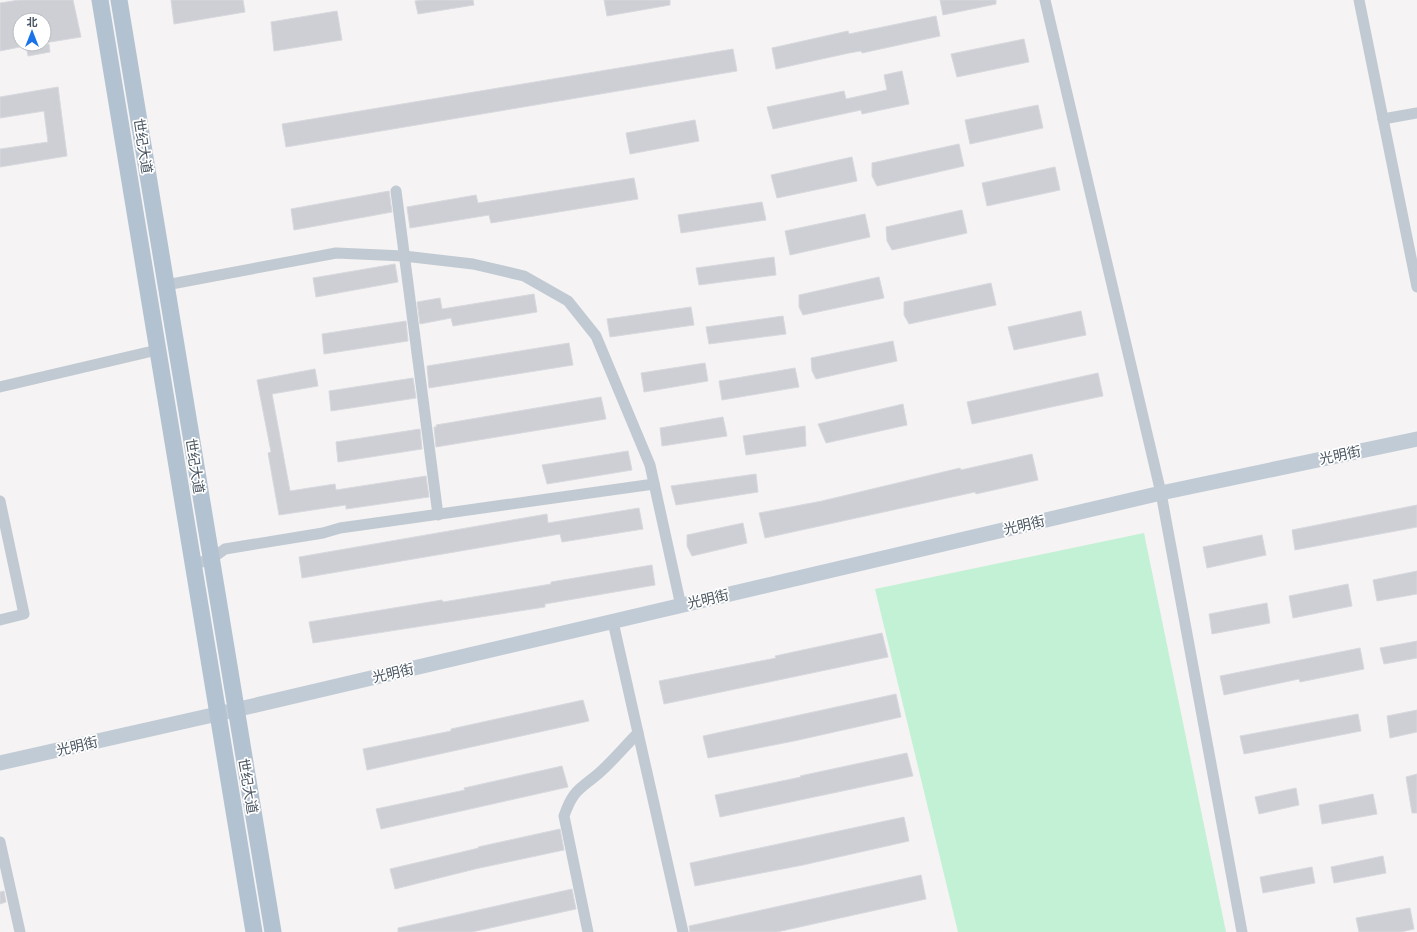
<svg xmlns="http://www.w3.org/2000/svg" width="1417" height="932" font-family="'Varela Round','Noto Sans SC',sans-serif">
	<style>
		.green { fill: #c3f1d5 }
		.building { fill: #cdcfd5; stroke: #d7d9de }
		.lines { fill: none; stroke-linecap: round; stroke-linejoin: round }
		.street { stroke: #c1cad2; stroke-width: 11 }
		.secondary { stroke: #c1cbd6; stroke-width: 15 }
		.primary { stroke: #b3c2d1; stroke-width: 17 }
		.labels { text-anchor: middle; stroke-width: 3.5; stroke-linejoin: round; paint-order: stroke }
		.street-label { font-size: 14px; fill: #4a5661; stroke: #fff }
	</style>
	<rect width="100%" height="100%" fill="#f5f3f3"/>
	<polygon class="green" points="1144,533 1226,932 958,932 875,589"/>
	<g class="building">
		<polygon points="19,0 73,0 81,37 44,43 44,20 20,20 20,47 0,51 0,3"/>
		<polygon points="171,0 243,0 245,12 174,24"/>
		<polygon points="423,0 473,0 474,5 418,14 415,1"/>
		<polygon points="604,0 670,0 670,5 607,16"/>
		<polygon points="940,0 996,0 996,4 943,15"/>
		<polygon points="337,11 342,40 274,51 271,22"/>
		<polygon points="936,16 940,36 862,53 861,51 849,53 776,69 772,48 848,31 849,34"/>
		<polygon points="1024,39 1029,62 957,77 951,54"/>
		<polygon points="26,44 49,44 50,52 28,56"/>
		<polygon points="733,49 737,71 286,147 282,124"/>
		<polygon points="902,71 909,104 862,114 861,110 773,129 767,107 844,91 846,99 887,90 884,75"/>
		<polygon points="58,87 67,156 0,167 0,149 48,142 44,111 0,118 0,97"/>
		<polygon points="1038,105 1043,128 970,144 965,120"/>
		<polygon points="695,120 699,141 630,154 626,133"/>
		<polygon points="959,144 964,166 877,186 872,176 872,163"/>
		<polygon points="852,157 857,181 777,198 771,175"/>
		<polygon points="1055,167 1060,190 987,206 982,183"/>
		<polygon points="634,178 638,199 491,223 489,215 410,228 407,207 476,195 478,203"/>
		<polygon points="389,191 392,212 294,230 291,209"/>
		<polygon points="762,202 766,220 681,233 678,215"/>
		<polygon points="962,210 967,233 892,250 887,241 886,227"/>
		<polygon points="865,214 870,237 790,255 785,231"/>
		<polygon points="774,257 776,275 699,285 696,268"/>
		<polygon points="395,264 398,282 316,297 313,278"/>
		<polygon points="879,277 884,298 803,315 799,307 799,295"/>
		<polygon points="991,283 996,305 909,324 904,315 904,302"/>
		<polygon points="534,294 537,312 453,326 451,318 420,324 417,302 440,298 442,309"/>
		<polygon points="691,307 694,325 610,337 607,319"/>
		<polygon points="1081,311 1086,335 1014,350 1008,327"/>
		<polygon points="783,316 786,334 709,344 706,327"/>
		<polygon points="406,321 408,341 324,354 322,334"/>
		<polygon points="893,341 897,361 816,379 812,371 811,358"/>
		<polygon points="569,343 573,365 429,388 427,366"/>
		<polygon points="705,363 708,381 644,392 641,373"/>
		<polygon points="795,368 799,387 722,400 719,381"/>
		<polygon points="315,369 318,386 272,394 290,491 335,484 336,490 426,476 429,497 346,509 346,505 279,515 268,453 271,452 257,380"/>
		<polygon points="1098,373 1103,396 972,424 967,402"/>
		<polygon points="413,378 416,398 331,411 329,391"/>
		<polygon points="601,397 606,419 436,447 434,427 437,427 436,425"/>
		<polygon points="903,404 907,425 826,443 818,424"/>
		<polygon points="723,417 727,436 662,446 660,428"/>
		<polygon points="805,426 806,446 746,455 743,436"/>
		<polygon points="420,429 422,449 338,462 336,442"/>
		<polygon points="628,451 632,470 547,484 542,465"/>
		<polygon points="1032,454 1038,480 976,494 975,492 765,538 759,513 822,501 960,468 961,470"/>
		<polygon points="756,474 758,492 676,505 671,486"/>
		<polygon points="1417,505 1417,527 1295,550 1292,530"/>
		<polygon points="639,508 643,529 562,542 560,534 302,578 299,557 547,514 548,523"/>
		<polygon points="743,523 747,543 692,556 687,546 687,535"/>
		<polygon points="1262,535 1266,555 1207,568 1203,547"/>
		<polygon points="652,565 655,585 545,604 545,607 313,643 309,622 442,600 443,602 551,584 551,582"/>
		<polygon points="1417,571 1417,594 1377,601 1373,580"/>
		<polygon points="1348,584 1352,606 1293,618 1289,596"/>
		<polygon points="1267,603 1270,623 1212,634 1209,614"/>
		<polygon points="882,633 888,657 664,704 659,681 776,658 775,656"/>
		<polygon points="1417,641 1417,658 1384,664 1380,648"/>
		<polygon points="1360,648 1364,669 1300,682 1299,679 1224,695 1220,676"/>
		<polygon points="896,694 901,717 794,741 708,758 703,736"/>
		<polygon points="583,700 589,721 367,770 363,749 451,731 451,729"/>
		<polygon points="1417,710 1417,732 1390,738 1387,716"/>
		<polygon points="1358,714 1361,731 1244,754 1240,736"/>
		<polygon points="907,753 913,776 720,817 715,795 801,777 800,776"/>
		<polygon points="562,766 568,787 381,829 376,809 465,790 464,788"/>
		<polygon points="1417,774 1417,813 1412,813 1406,777"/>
		<polygon points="1296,788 1299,805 1259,814 1255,797"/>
		<polygon points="1373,794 1377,814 1322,824 1319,805"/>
		<polygon points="904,817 909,841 803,865 695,886 690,863"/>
		<polygon points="560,829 564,850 475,869 395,889 390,869 479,848 478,847"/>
		<polygon points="1383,856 1386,873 1334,883 1331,867"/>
		<polygon points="1312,867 1315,883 1263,893 1260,877"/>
		<polygon points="921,875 926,899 777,932 690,932 689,926"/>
		<polygon points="572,889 576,909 472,932 398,932 398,928"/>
		<polygon points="4,891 6,902 0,904 0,892"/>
		<polygon points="1410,908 1414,929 1401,932 1359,932 1356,918"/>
	</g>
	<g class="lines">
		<g class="street">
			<polyline points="1045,0 1161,493 1242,932"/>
			<polyline points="1359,0 1417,287"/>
			<polyline points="1383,119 1417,113"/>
			<polyline points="396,191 438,515"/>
			<polyline points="166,285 336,253 404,256 473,264 524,276 568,301 596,336 650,465 681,606"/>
			<polyline points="0,387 157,350"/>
			<polyline points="0,501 24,614 0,620"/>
			<polyline points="192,565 211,559 225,549 323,533 340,528 654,484"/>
			<polyline points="613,622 683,932"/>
			<polyline points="0,842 20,932"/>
			<path d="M 588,932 L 564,816 C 573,790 579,790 598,774 C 613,761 625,746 638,733"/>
		</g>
		<polyline class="secondary" points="0,763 235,710 1161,493 1417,439"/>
		<g class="primary">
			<polyline points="100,0 254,932"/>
			<polyline points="119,0 273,932"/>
		</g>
	</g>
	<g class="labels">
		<g class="street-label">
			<text transform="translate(143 146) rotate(81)" y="5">世纪大道</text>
			<text transform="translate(1340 455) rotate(-12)" y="5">光明街</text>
			<text transform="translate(195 466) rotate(81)" y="5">世纪大道</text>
			<text transform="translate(1024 525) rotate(-13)" y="5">光明街</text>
			<text transform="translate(708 599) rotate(-13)" y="5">光明街</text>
			<text transform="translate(393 673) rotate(-13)" y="5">光明街</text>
			<text transform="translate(77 746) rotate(-13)" y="5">光明街</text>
			<text transform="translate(248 786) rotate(80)" y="5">世纪大道</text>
		</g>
	</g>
	<g transform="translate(32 32)"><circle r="19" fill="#ffffff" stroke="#b7bbc0"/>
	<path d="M0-3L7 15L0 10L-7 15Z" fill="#1a73e8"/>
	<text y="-6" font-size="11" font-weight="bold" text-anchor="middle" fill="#4a5661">北</text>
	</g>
</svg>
